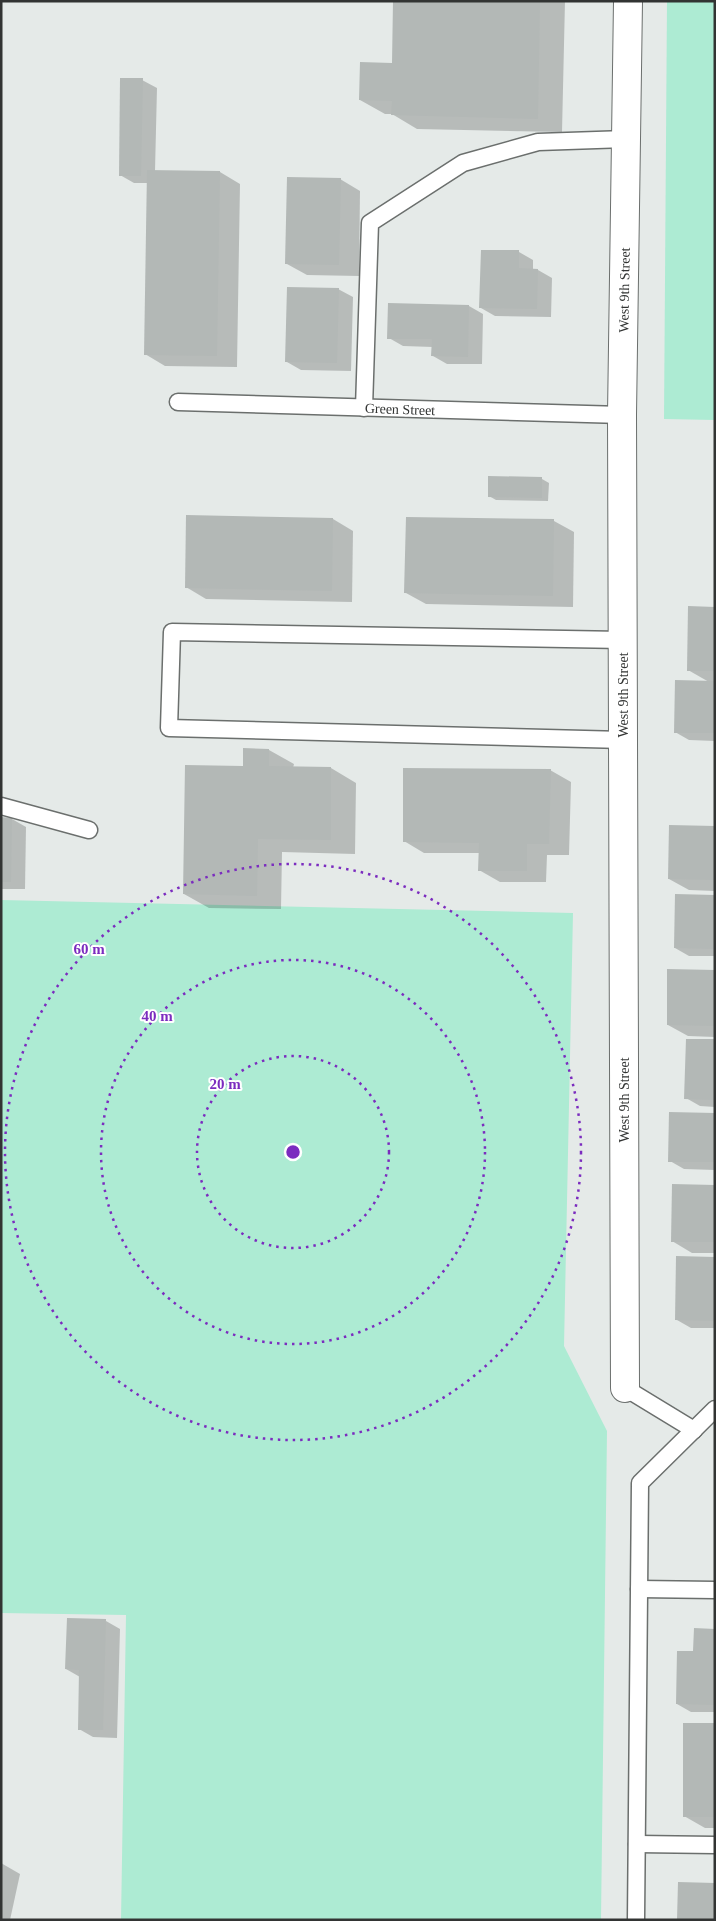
<svg xmlns="http://www.w3.org/2000/svg" width="716" height="1921" font-family="Georgia,serif">
	<style>
		.green { fill: #adebd3 }
		.shadow { fill: #0003 }
		.building { fill: #b3b8b6 }
		.lines { fill: none; stroke-linecap: round; stroke-linejoin: round }
		.service-casing { stroke: #6b6f6d; stroke-width: 19 }
		.minor-casing { stroke: #6b6f6d; stroke-width: 30 }
		.service { stroke: #fff; stroke-width: 16 }
		.minor { stroke: #fff; stroke-width: 28 }
		.ring { fill: none; stroke: #7b2cbf; stroke-width: 2.5; stroke-dasharray: 2.5 5 }
		.labels { text-anchor: middle; stroke-width: 4; stroke-linejoin: round; paint-order: stroke }
		.street-label { font-size: 14px; fill: #323433; stroke: #fff }
		.centre { fill: #7b2cbf; stroke: #fff; stroke-width: 2.5 }
		.ring-label { font-size: 15px; text-anchor: middle; font-weight: bold; fill: #7b2cbf; stroke: #fff; stroke-width: 4; stroke-linejoin: round; paint-order: stroke }
	</style>
	<rect width="100%" height="100%" fill="#e5eae8"/>
	<g class="green">
		<polygon points="667,1 715,1 715,420 664,419"/>
		<polygon points="1,900 573,913 564,1346 607,1431 601,1920 121,1920 126,1615 1,1613"/>
	</g>
	<g class="shadow">
		<polygon points="394,1 565,1 562,132 417,129 392,114 385,114 360,100 393,64"/>
		<polygon points="142,80 157,88 155,171 220,172 240,184 237,367 165,366 145,354 148,183 134,183 120,175"/>
		<polygon points="340,179 360,191 359,276 307,275 287,264"/>
		<polygon points="482,251 519,252 533,260 533,270 538,270 552,278 551,317 495,316 481,308"/>
		<polygon points="338,289 353,297 351,371 301,370 287,362"/>
		<polygon points="469,306 483,314 482,364 447,364 433,356 433,347 403,346 389,338"/>
		<polygon points="542,479 549,483 548,501 496,500 489,496"/>
		<polygon points="333,519 353,531 352,602 206,599 186,587"/>
		<polygon points="554,521 574,532 573,607 426,604 406,593"/>
		<polygon points="715,608 715,741 689,740 675,732 709,682 688,670"/>
		<polygon points="269,750 294,764 293,768 331,768 356,783 355,854 282,852 281,909 209,908 184,894 244,767"/>
		<polygon points="550,770 571,782 569,855 547,855 546,882 500,882 479,870 480,853 424,853 404,841"/>
		<polygon points="1,819 12,819 26,827 25,889 1,889"/>
		<polygon points="715,828 715,891 689,890 669,879"/>
		<polygon points="715,896 715,956 689,956 675,948"/>
		<polygon points="715,971 715,1037 688,1036 668,1025"/>
		<polygon points="715,1041 715,1107 700,1106 686,1098"/>
		<polygon points="715,1114 715,1170 684,1169 670,1161"/>
		<polygon points="715,1186 715,1253 692,1253 672,1241"/>
		<polygon points="715,1258 715,1328 691,1328 677,1320"/>
		<polygon points="106,1621 120,1629 117,1738 93,1737 79,1729 80,1677 66,1669"/>
		<polygon points="715,1630 715,1712 691,1712 677,1704"/>
		<polygon points="715,1725 715,1828 705,1828 684,1816"/>
		<polygon points="1,1863 20,1874 10,1920 1,1920"/>
	</g>
	<g class="building">
		<polygon points="393,1 540,1 538,119 391,115 392,101 359,100 360,62 392,63"/>
		<polygon points="120,78 143,78 141,176 119,176"/>
		<polygon points="147,170 220,171 217,356 144,355"/>
		<polygon points="287,177 341,178 339,265 285,264"/>
		<polygon points="481,250 519,250 519,268 538,269 537,309 479,308"/>
		<polygon points="287,287 339,288 337,363 285,362"/>
		<polygon points="388,303 469,305 468,357 431,356 432,339 387,339"/>
		<polygon points="488,476 542,477 542,498 488,497"/>
		<polygon points="186,515 333,518 332,591 185,588"/>
		<polygon points="406,517 554,519 553,596 404,593"/>
		<polygon points="688,606 715,607 715,671 687,671"/>
		<polygon points="675,680 715,681 715,733 674,733"/>
		<polygon points="243,748 269,749 269,766 331,767 331,840 258,839 257,896 183,894 185,765 243,766"/>
		<polygon points="403,768 551,769 549,844 527,844 527,871 478,871 479,843 403,842"/>
		<polygon points="1,817 12,818 11,882 1,882"/>
		<polygon points="669,825 715,826 715,880 668,879"/>
		<polygon points="675,894 715,895 715,949 674,948"/>
		<polygon points="667,969 715,970 715,1026 667,1025"/>
		<polygon points="686,1039 715,1039 715,1100 684,1099"/>
		<polygon points="669,1112 715,1113 715,1162 668,1162"/>
		<polygon points="672,1184 715,1185 715,1242 671,1242"/>
		<polygon points="676,1256 715,1257 715,1321 675,1320"/>
		<polygon points="67,1618 106,1619 103,1730 78,1730 79,1670 65,1669"/>
		<polygon points="694,1628 715,1629 715,1705 676,1704 677,1651 693,1651"/>
		<rect x="683" y="1723" width="32" height="94"/>
		<polygon points="678,1882 715,1883 715,1920 677,1920"/>
	</g>
	<g class="lines">
		<defs>
			<g id="service">
				<polyline points="178,402 622,415"/>
				<polyline points="364,408 370,223 463,163 538,142 626,139"/>
				<polyline points="623,640 172,632 169,728 623,740"/>
				<polyline points="1,806 89,830"/>
				<polyline points="625,1388 694,1430"/>
				<polyline points="639,1589 715,1590"/>
				<polyline points="637,1844 715,1845"/>
				<polyline points="636,1920 640,1483 715,1409"/>
			</g>
			<polyline id="minor" points="625,1388 622,415 628,1"/>
		</defs>
		<use href="#service" class="service-casing"/>
		<use href="#minor" class="minor-casing"/>
		<use href="#service" class="service"/>
		<use href="#minor" class="minor"/>
	</g>
	<g class="ring">
		<circle cx="293" cy="1152" r="96"/>
		<circle cx="293" cy="1152" r="192"/>
		<circle cx="293" cy="1152" r="288"/>
	</g>
	<g class="labels">
		<g class="street-label">
			<text transform="translate(624 290) rotate(-89)" y="5">West 9th Street</text>
			<text transform="translate(400 409) rotate(2)" y="5">Green Street</text>
			<text transform="translate(623 695) rotate(-90)" y="5">West 9th Street</text>
			<text transform="translate(624 1100) rotate(-90)" y="5">West 9th Street</text>
		</g>
	</g>
	<circle cx="293" cy="1152" r="8" class="centre"/>
	<g class="ring-label">
		<text x="89" y="954">60 m</text>
		<text x="157" y="1021">40 m</text>
		<text x="225" y="1089">20 m</text>
	</g>
	<rect width="716" height="1921" fill="none" stroke="#323433" stroke-width="5"/>
</svg>
